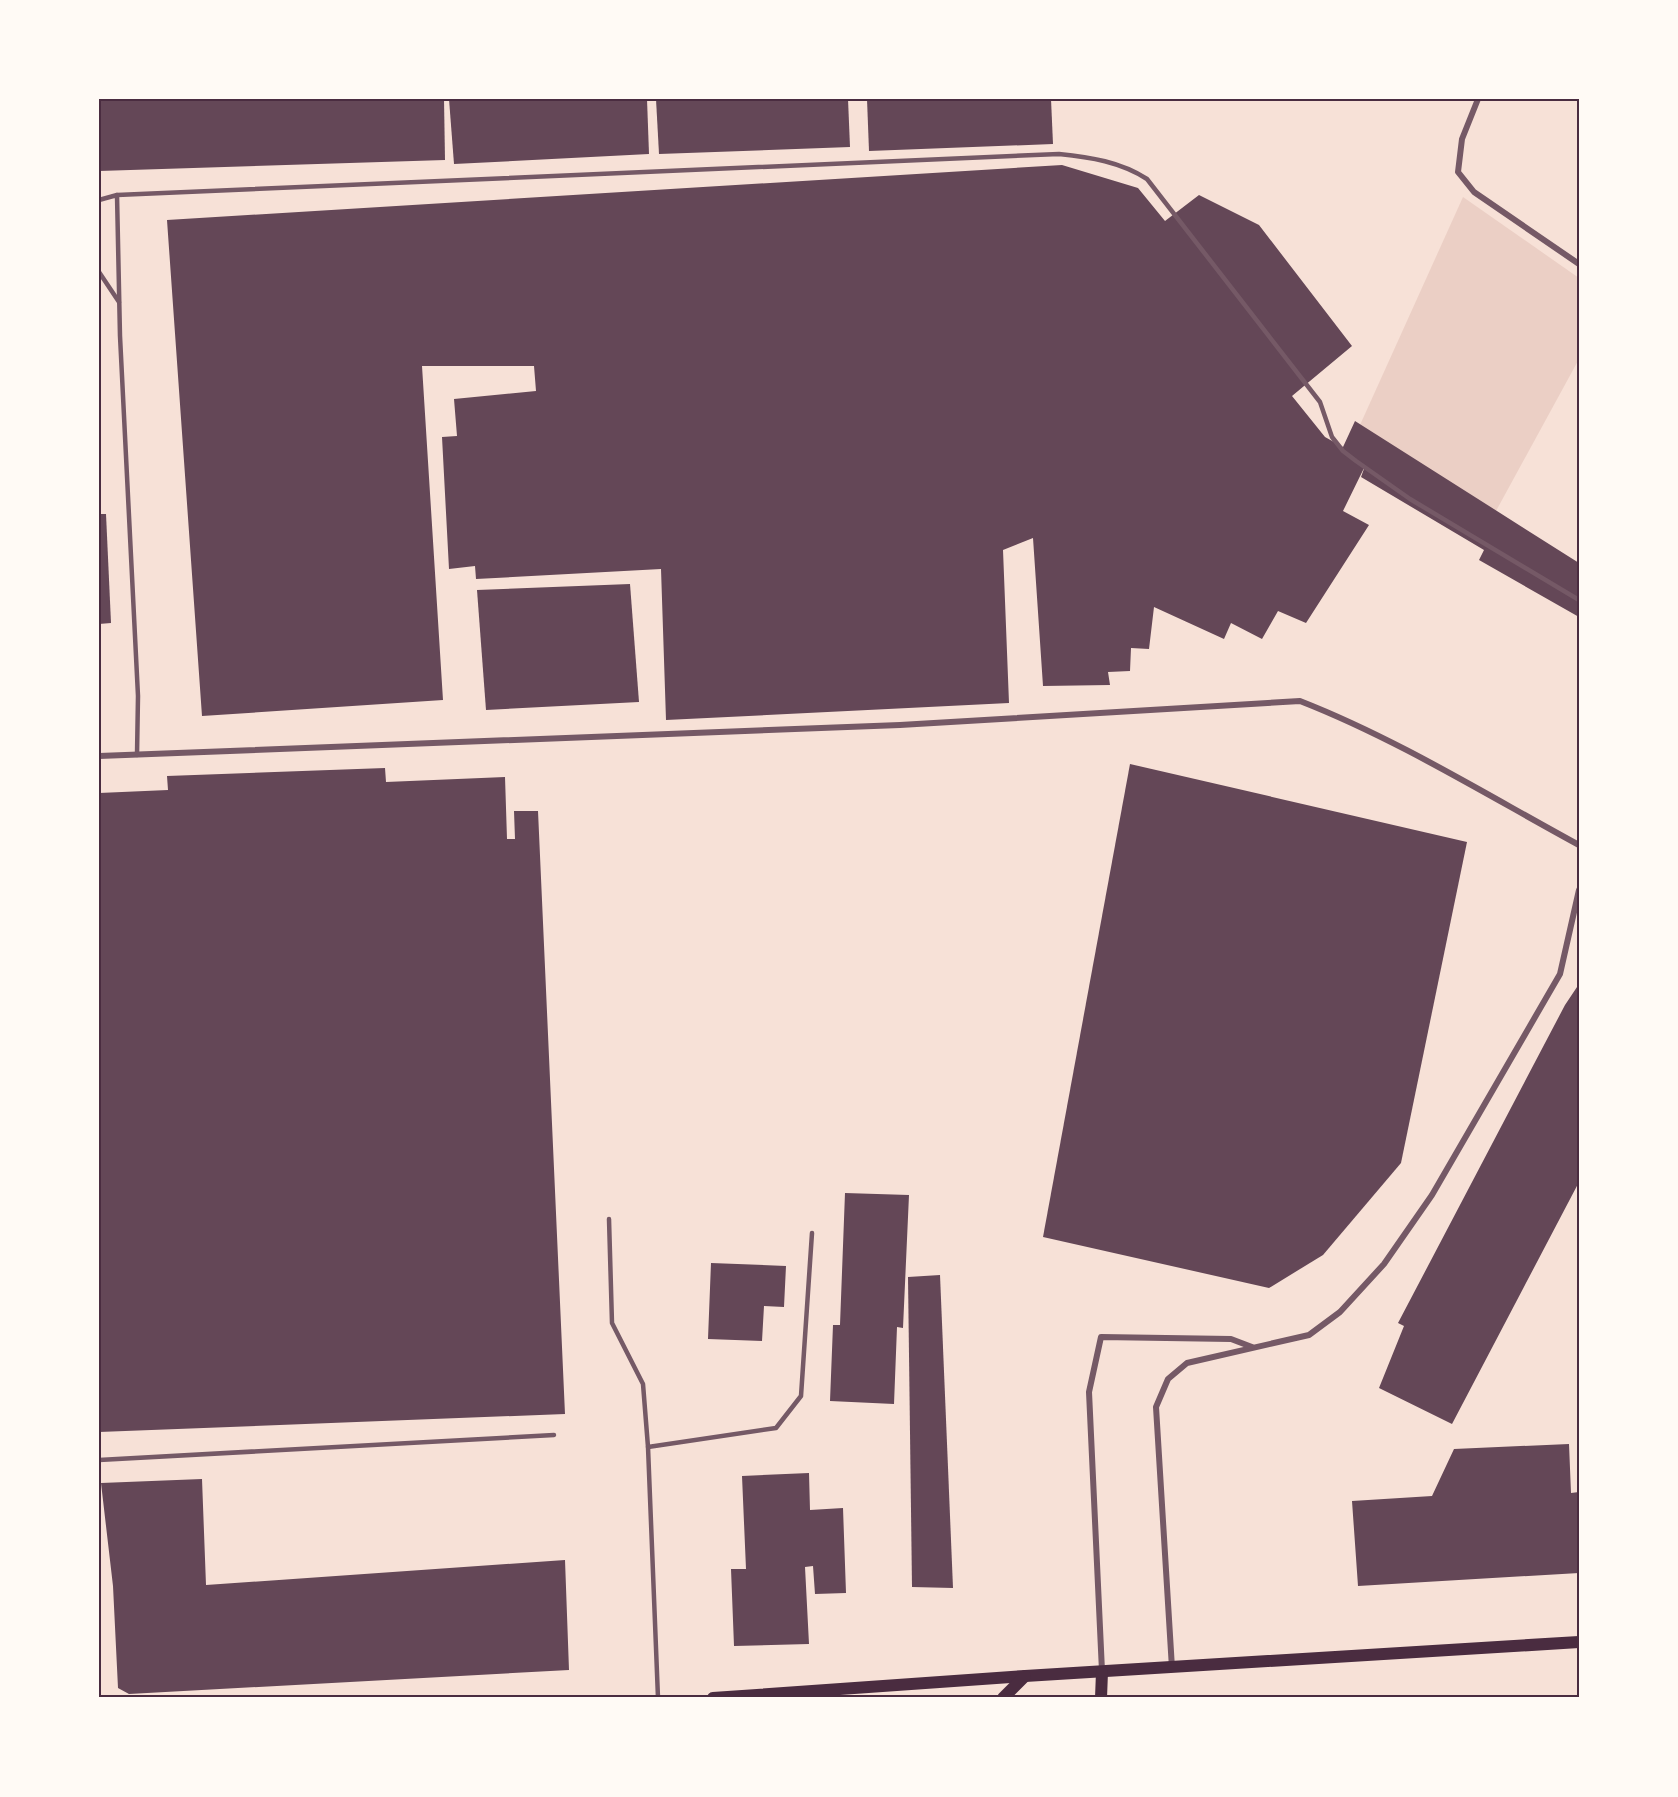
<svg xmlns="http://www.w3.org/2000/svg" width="1678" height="1797" font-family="Helvetica,sans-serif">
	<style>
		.green { fill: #ebcfc5 }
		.building { fill: #644757 }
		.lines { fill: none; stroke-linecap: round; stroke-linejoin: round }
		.service { stroke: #755966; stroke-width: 4.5 }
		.minor { stroke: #755966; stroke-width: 6 }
		.secondary { stroke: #4a2c40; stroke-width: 12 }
		.neatline { fill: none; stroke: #4a2c40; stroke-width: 2 }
	</style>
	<rect width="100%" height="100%" fill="#f7e1d7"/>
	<polygon class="green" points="1463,197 1579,278 1579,359 1496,511 1360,425"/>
	<g class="building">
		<polygon points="99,99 444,99 445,160 99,171"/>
		<polygon points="449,99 647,99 649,154 454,164"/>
		<polygon points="656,99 848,99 850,147 659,154"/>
		<polygon points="867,99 1051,99 1053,144 869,151"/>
		<polygon points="1062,165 1138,188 1165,221 1199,195 1259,225 1352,346 1292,396 1325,437 1343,447 1355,421 1579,563 1579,617 1479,560 1484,550 1361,477 1365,466 1343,511 1369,525 1306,623 1278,611 1262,639 1231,623 1224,639 1154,607 1149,649 1131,648 1130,671 1108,672 1110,685 1043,686 1033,538 1003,550 1009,703 666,720 661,569 476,579 475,566 449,569 442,437 457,436 454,399 536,391 534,366 422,366 443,700 202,716 167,220"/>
		<polygon points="99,514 106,514 111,623 99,624"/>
		<polygon points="630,584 639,702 486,710 477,590"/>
		<polygon points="1130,764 1467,842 1401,1163 1323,1255 1269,1288 1043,1237"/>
		<polygon points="385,768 386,782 505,777 507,839 515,839 514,811 538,811 565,1414 99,1432 99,793 168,790 167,776"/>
		<polygon points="1579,984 1579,1182 1452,1424 1379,1388 1404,1326 1398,1323 1565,1005"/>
		<polygon points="845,1193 909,1195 903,1328 897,1327 894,1404 830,1401 833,1325 840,1325"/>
		<polygon points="711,1263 786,1266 784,1307 764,1306 762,1341 708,1339"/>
		<polygon points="940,1275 953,1588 912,1587 908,1277"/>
		<polygon points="1569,1444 1571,1493 1579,1492 1579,1573 1358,1586 1352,1501 1432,1496 1454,1449"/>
		<polygon points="809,1473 810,1510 843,1508 846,1593 815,1594 813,1566 805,1567 809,1644 734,1646 731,1569 746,1569 742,1476"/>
		<polygon points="202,1479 206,1585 565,1560 569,1670 129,1694 118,1688 113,1586 101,1483"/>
	</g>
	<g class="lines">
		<g class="service">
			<path d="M 117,195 L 1059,154 C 1090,157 1121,162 1147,179 L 1320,402 L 1332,437 L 1343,451 L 1356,461 L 1410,499 L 1579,600"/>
			<polyline points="99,200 117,195 120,336 138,696 137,755"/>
			<polyline points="99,272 119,302"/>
			<polyline points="609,1219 612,1323 643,1384 648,1447 658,1698"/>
			<polyline points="648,1447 776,1428 801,1396 812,1233"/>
			<polyline points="99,1460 554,1435"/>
		</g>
		<g class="minor">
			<polyline points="1478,99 1462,139 1458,172 1474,192 1579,264"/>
			<path d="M 99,756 L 900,725 L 1300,701 C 1397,739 1487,795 1579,845"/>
			<polyline points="1172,1668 1156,1407 1168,1379 1187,1363 1309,1335 1340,1312 1384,1264 1432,1195 1560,974 1579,890"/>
			<polyline points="1102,1671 1089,1392 1101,1337 1231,1339 1252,1347"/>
		</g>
		<g class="secondary">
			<polyline points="713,1698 1025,1676 1579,1642"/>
			<polyline points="1003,1698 1025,1676"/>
			<polyline points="1101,1698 1102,1672"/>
		</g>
	</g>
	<rect width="1678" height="1797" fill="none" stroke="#fffaf5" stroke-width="201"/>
	<rect x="100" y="100" width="1478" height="1596" class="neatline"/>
</svg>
